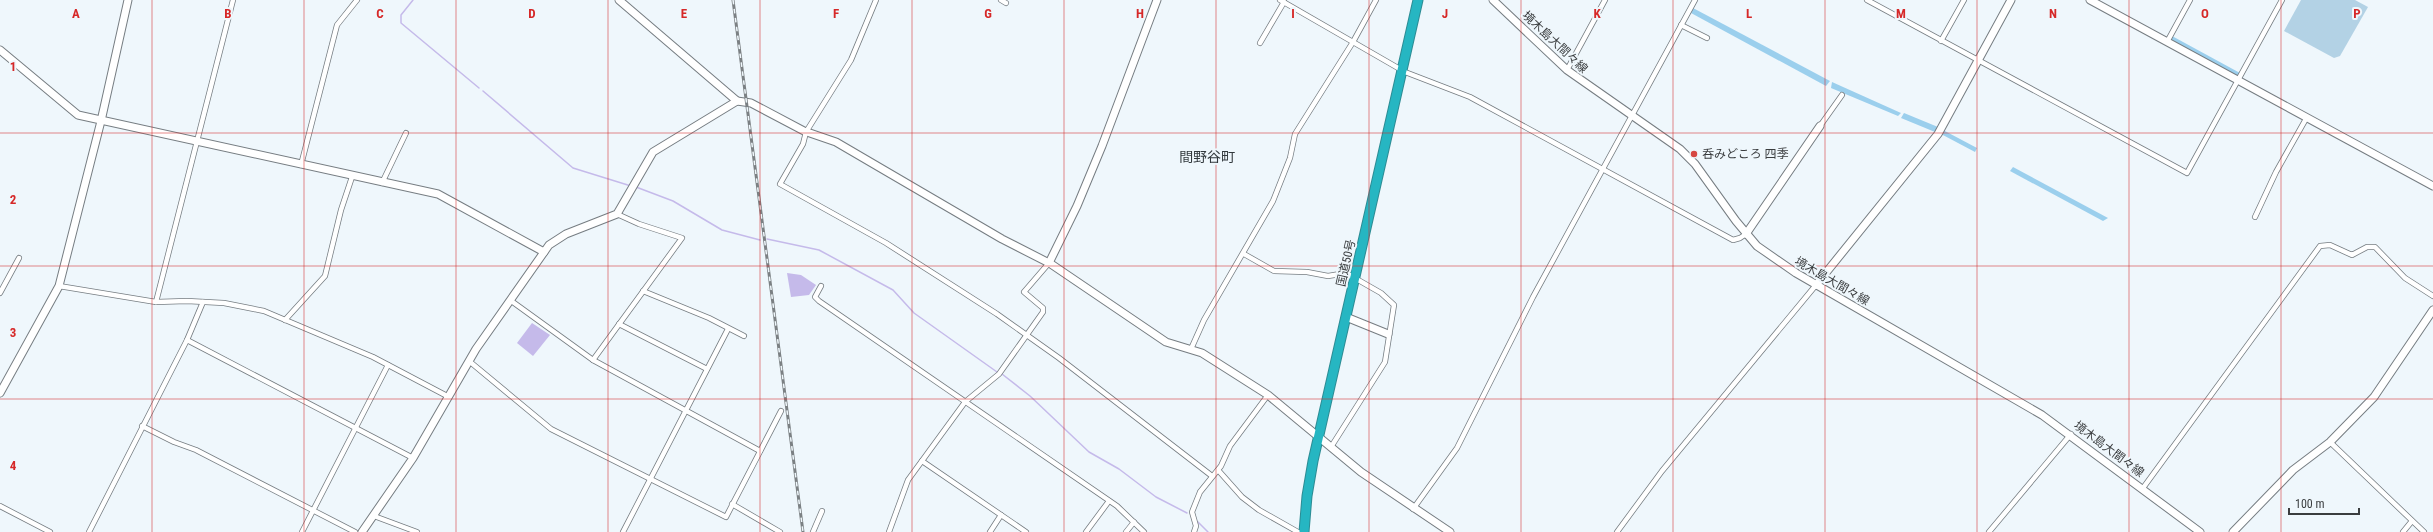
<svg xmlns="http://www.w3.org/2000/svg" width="2433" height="532" font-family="'Roboto Condensed','Noto Sans JP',sans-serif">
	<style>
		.green { fill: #b3d2e5 }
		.forest { fill: #9bcfed }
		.water { fill: #c5baea }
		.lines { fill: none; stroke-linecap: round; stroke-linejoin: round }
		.stream { stroke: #c5baea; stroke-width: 1.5 }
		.street-casing { stroke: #767d82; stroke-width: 6 }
		.secondary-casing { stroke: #767d82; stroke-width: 9 }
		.highway-casing { stroke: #2d8c94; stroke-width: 11 }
		.street { stroke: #fff; stroke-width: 4.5 }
		.secondary { stroke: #fff; stroke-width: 7 }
		.highway { stroke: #26b6c2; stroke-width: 9 }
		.rail-casing { stroke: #7b8083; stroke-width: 3 }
		.rail { stroke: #eff7fc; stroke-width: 1.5; stroke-dasharray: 4.5; stroke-linecap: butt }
		.grid { fill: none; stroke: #d62828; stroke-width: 1; stroke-opacity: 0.55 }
		.poi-dot { fill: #d64742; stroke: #eff7fc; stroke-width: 1.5 }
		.labels { text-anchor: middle; stroke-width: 4; stroke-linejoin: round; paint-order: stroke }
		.street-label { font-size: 12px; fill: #3a3d3f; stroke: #eff7fc }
		.poi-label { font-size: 12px; fill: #3a3d3f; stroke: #eff7fc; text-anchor: start }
		.quarter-label { font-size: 14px; fill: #32393d; stroke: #eff7fc }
		.grid-label { font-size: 13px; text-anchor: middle; font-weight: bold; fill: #d62828; stroke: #eff7fc; stroke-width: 4; stroke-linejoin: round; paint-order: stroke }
	</style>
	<rect width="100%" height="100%" fill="#eff7fc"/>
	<polygon class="green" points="2301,0 2355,0 2368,7 2340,56 2334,58 2284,31"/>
	<g class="forest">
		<polygon points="1693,8 1830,81 1826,86 1691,13"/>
		<polygon points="2172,36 2240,73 2237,77 2170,40"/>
		<polygon points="1832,82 1901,113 1898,116 1831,88"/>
		<polygon points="1904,113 1938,127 1935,132 1901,118"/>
		<polygon points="1943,130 1977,148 1975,152 1941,134"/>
		<polygon points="2013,167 2108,218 2103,221 2010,171"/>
	</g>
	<g class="water">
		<polygon points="787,273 801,275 816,285 809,295 791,297"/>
		<polygon points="532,323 550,335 533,356 517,343"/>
	</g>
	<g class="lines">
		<g class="stream">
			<polyline points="413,0 401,15 401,23 479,88"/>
			<polyline points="483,91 573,168 631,186"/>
			<polyline points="636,187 673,201 722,230 760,240"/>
			<polyline points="767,239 819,250 893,290 914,313 997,372"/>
			<polyline points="1002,374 1030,396 1089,452 1119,469 1156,497 1187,513"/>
			<polyline points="1198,522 1208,532"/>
		</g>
		<defs>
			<g id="street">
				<polyline points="876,0 851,60 806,132 803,144 780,184 886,243 997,314 1059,358 1212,476"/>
				<polyline points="1001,0 1006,3"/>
				<polyline points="1280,0 1405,72 1470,97 1733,240 1740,238 1746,234"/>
				<polyline points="1867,0 2187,173 2282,0"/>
				<polyline points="1681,25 1707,38"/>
				<polyline points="1941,41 1964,0"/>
				<polyline points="2167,42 2190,0"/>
				<polyline points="1260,43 1284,2"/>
				<polyline points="1567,70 1605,0"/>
				<polyline points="1820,126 1842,95"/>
				<polyline points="301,165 337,25 357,0"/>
				<polyline points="382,183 406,133"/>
				<polyline points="2255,217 2276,172 2307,117"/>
				<polyline points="1244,254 1274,271 1307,272 1328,276 1346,273 1381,293 1394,305 1385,362 1331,447"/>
				<polyline points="59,286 156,302 187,301 224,303 264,311 373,357 449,397"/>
				<polyline points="821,286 815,297 819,301 1117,506 1144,532"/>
				<polyline points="643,291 709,318 744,336"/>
				<polyline points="0,293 19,258"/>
				<polyline points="510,300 593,360 760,451"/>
				<polyline points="156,302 233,0"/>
				<polyline points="285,320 325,276 341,210 352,177"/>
				<polyline points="619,324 707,369"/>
				<polyline points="187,340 413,458"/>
				<polyline points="1191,349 1204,320 1273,201 1290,158 1295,134 1353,42 1376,0"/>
				<polyline points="593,360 682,238 639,224 617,214"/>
				<polyline points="469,361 551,429 726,517 781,411"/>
				<polyline points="142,426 174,442 196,450 355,532"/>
				<polyline points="2330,442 2424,532"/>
				<polyline points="922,461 1026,532"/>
				<polyline points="1218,470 1242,497 1259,510 1298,532"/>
				<polyline points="2143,488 2320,246 2330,245 2352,255 2367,247 2375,247 2405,278 2433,296"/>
				<polyline points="732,504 780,532"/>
				<polyline points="0,506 50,532"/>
				<polyline points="1413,509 1457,448 1533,297 1695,0"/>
				<polyline points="374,516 417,532"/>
				<polyline points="89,532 187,340 203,302"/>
				<polyline points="302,532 388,365"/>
				<polyline points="623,532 728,329"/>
				<polyline points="813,532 822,511"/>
				<polyline points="889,532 908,480 965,402 999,374 1043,312 1043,308 1024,292 1049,263"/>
				<polyline points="990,532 1001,515"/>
				<polyline points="1086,532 1109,501"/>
				<polyline points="1126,532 1134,522"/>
				<polyline points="1194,532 1196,526 1192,512 1200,492 1221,466 1230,446 1268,395"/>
				<polyline points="1617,532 1662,471 1816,285"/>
				<polyline points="1989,532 2071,434"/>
				<polyline points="2403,532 2412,521"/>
			</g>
			<g id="secondary">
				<polyline points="619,0 737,101"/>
				<polyline points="1493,0 1567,70 1680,149 1695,164 1736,221 1757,246 1796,273 2042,415 2200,532"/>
				<polyline points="2090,0 2433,186"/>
				<polyline points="0,50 78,115 438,194 544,252"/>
				<polyline points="1746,234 1820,126"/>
				<polyline points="1049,263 1077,206 1102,146 1157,0"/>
				<polyline points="1816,285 1938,134 2011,0"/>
				<polyline points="1346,317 1388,334"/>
				<polyline points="0,393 59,286 101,121 128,0"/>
				<polyline points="362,532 413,458 476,349 549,245 566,234 617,214 653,152 737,101 751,103 804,131 836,142 1002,239 1051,264 1166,342 1202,353 1268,395 1361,472 1450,532"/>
				<polyline points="2233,532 2293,470 2330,442 2374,397 2433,310"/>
			</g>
			<polyline id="highway" points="1304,532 1307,496 1313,461 1418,0"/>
		</defs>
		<use href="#street" class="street-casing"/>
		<use href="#secondary" class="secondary-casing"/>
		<use href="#highway" class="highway-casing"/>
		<use href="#street" class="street"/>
		<use href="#secondary" class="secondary"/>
		<use href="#highway" class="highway"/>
		<defs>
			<polyline id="rail" points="733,0 803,532"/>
		</defs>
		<use href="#rail" class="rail-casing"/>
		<use href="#rail" class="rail"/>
	</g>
	<path class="grid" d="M 152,0 L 152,532M 304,0 L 304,532M 456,0 L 456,532M 608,0 L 608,532M 760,0 L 760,532M 912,0 L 912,532M 1064,0 L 1064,532M 1216,0 L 1216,532M 1369,0 L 1369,532M 1521,0 L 1521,532M 1673,0 L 1673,532M 1825,0 L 1825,532M 1977,0 L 1977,532M 2129,0 L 2129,532M 2281,0 L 2281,532M 0,133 L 2433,133M 0,266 L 2433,266M 0,399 L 2433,399"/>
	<circle class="poi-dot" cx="1694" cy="154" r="4"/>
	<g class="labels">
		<g class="street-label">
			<text transform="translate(1555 42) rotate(43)" y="4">境木島大間々線</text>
			<text transform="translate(1346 263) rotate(-77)" y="4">国道50号</text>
			<text transform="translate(1832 281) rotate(30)" y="4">境木島大間々線</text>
			<text transform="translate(2109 449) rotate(37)" y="4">境木島大間々線</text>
		</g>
		<g class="poi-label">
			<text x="1702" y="158">呑みどころ 四季</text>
		</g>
		<g class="quarter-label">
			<text x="1207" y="162">間野谷町</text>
		</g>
	</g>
	<g class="grid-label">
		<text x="76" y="18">A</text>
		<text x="228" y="18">B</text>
		<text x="380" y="18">C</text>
		<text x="532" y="18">D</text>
		<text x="684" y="18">E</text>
		<text x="836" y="18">F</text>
		<text x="988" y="18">G</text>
		<text x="1140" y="18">H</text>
		<text x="1293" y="18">I</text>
		<text x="1445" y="18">J</text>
		<text x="1597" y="18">K</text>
		<text x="1749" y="18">L</text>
		<text x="1901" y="18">M</text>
		<text x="2053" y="18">N</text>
		<text x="2205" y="18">O</text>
		<text x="2357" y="18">P</text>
		<text x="13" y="71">1</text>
		<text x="13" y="204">2</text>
		<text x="13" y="337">3</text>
		<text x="13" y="470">4</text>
	</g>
	<path d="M2289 508v6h70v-6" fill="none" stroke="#3a3d3f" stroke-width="2"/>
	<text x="2295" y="508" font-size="12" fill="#3a3d3f" stroke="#eff7fc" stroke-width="3" paint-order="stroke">100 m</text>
</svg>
